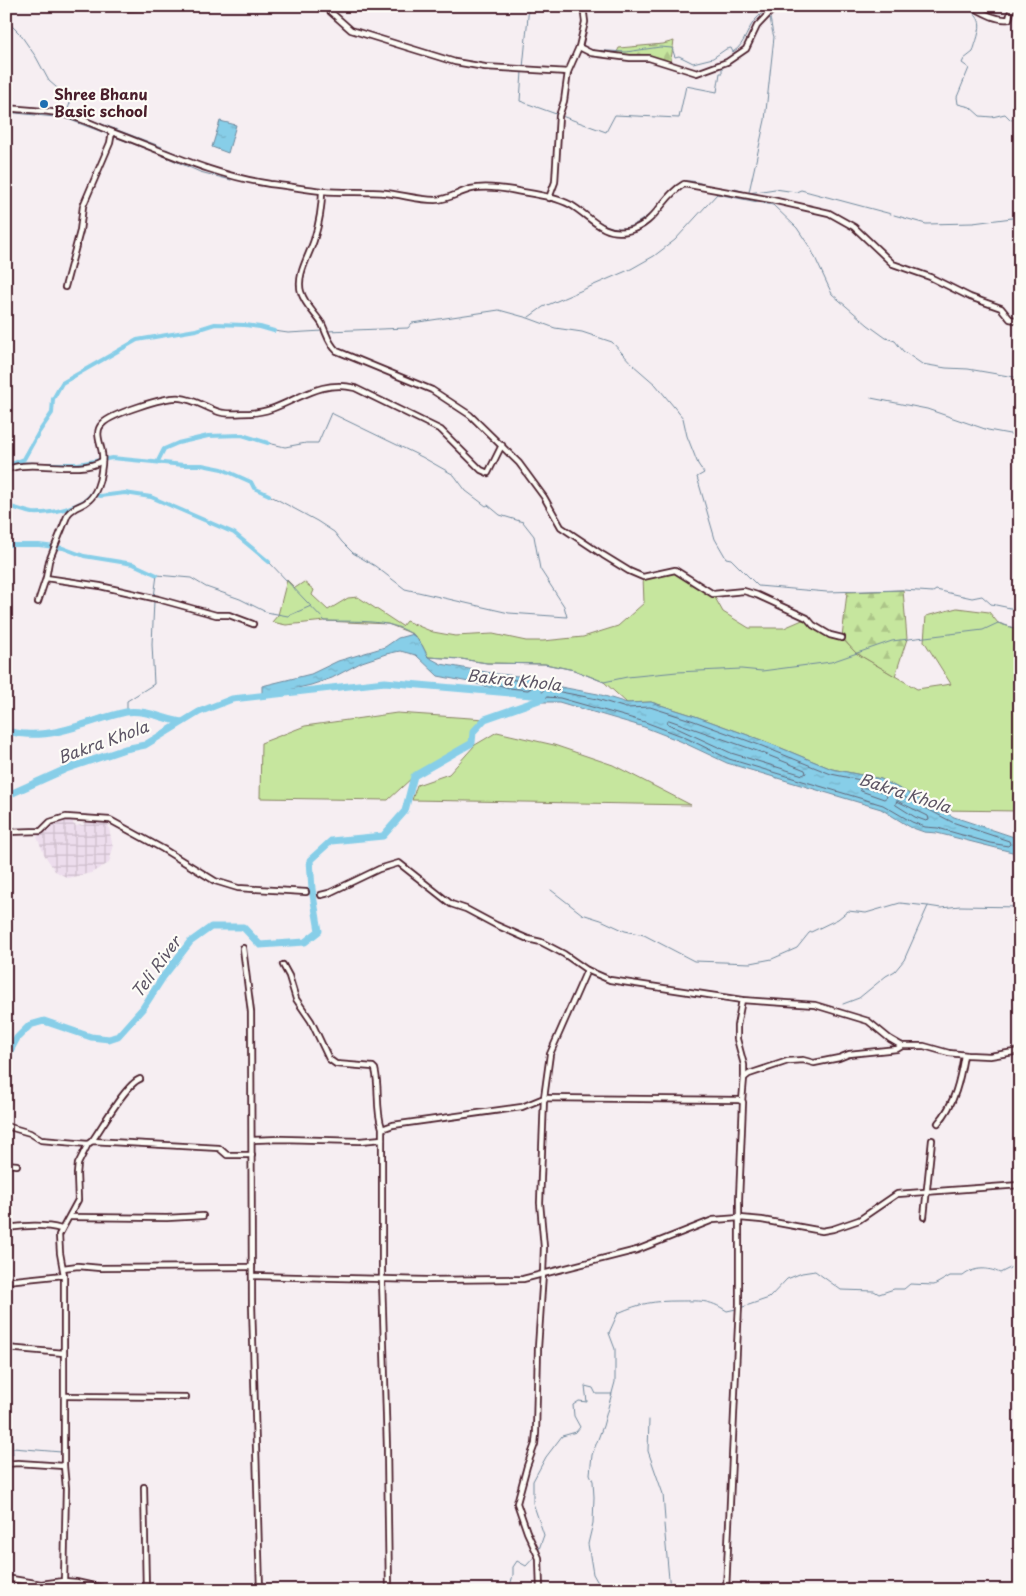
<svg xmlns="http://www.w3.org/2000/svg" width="1026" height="1596" font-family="'Playpen Sans',sans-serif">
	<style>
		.industrial { fill: url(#industrial-grid) }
		.green { fill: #c6e69e; stroke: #888264 }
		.forest { fill: url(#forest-firs); stroke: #888264 }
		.water { fill: url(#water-ripples); stroke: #6f889c }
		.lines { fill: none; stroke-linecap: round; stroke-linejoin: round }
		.shore { stroke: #626577; stroke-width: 1 }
		.stream { stroke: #6f889c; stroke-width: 1 }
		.canal { stroke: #87cee8; stroke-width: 4 }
		.river { stroke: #87cee8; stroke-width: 7 }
		.minor-casing { stroke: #4a1f2b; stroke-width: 8 }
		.minor { stroke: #fdfcf7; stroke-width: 4.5 }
		.poi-dot { fill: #1f6fb2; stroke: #fdfcf7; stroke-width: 2 }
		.labels { text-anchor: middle; stroke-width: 4.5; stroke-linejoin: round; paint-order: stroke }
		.poi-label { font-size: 15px; font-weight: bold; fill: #4a1f2b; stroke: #fdfcf7; text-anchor: start }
		.water-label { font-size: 16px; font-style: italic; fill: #5c5464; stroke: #fdfcf7 }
	</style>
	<defs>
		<pattern id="industrial-grid" width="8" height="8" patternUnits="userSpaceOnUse" patternTransform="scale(1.25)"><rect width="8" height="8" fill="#eddded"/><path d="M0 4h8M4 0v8" fill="none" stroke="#cdbdcb"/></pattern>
		<pattern id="forest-firs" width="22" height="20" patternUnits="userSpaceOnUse" patternTransform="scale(1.25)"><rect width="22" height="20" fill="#c6e69e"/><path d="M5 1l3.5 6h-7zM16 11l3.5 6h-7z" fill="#acc588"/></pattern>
		<pattern id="water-ripples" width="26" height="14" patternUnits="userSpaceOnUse" patternTransform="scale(1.25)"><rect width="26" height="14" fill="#87cee8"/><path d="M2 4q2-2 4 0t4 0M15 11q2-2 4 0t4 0" fill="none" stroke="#76b0c7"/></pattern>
	</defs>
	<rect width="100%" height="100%" fill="#f6eef2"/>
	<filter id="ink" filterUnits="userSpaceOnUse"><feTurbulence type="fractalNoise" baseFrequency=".02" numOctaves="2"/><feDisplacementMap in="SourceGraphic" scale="10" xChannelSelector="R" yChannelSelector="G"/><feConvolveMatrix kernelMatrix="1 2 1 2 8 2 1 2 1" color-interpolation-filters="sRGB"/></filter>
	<g filter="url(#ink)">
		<polygon class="industrial" points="73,817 73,824 76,826 84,825 85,820 108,823 113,848 109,863 91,873 68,878 55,871 44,854 37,837 54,823"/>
		<g class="green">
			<polygon points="675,570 713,594 723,612 749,628 784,628 807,618 813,625 842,638 856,653 917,689 951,684 924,641 926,616 957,608 989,612 998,623 1020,630 1020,811 940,810 881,779 832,769 764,741 695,716 651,702 627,703 604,682 574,670 545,664 487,663 461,659 428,657 422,645 413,634 388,624 325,621 286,625 272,622 278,615 287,580 295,588 304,582 314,590 312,595 328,610 348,598 358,597 402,626 406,621 433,632 455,636 493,634 526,641 543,641 583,637 618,626 644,603 643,577"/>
			<polygon points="397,713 485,719 473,732 472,743 414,776 388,800 260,798 261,743 305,726"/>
			<polygon points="497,732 554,745 613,765 691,805 412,800 417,785 449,774 475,745"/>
		</g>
		<g class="forest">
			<polygon points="674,41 670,65 649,58 615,56 619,48 663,44"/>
			<polygon points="903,590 907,639 895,676 856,653 842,638 847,592"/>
		</g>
		<g class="water">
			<polygon points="220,121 236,125 228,153 212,147"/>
			<polygon points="413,634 422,645 428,657 441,664 497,674 529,677 534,682 598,694 627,703 651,702 695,716 764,741 832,769 881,779 954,817 1020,839 1020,854 937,833 924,832 910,827 881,809 727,763 680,741 644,727 559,702 534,702 540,696 508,693 474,683 438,676 416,655 400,651 386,654 362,662 332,678 311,685 262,696 262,686 311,674 338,661 385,647 398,638"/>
		</g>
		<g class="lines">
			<g class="shore">
				<polygon points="494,678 526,681 531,688 528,690 509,688 492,683 491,680"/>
				<polygon points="545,689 597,699 626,708 650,707 694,721 762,746 831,774 880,784 952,822 1009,841 1010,844 1008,846 990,843 938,828 925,827 912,822 883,805 729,759 682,736 645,722 560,698 545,697 542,692"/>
				<polygon points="669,720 760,752 805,770 806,773 803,775 731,753 668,724 667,722"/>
				<polygon points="860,787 877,790 886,794 887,797 884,799 861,791"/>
				<polygon points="897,801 928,816 929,820 926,821 915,817 896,805"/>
			</g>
			<g class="stream">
				<polyline points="105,6 112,8"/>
				<path d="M 971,7 C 972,14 977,15 979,21 C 982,28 975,44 973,52 L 964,59 L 962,63 L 969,68 L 957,97 L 958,104 L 970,107 L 980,116 L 992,117 L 1005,114 L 1011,120 L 1018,118 L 1020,112"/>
				<polyline points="137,10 165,9 179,6"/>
				<polyline points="6,20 20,34 36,57 49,81 71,100 67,112"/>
				<polyline points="582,26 582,15"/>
				<polyline points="576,47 581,30"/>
				<polyline points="579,50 587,52"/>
				<path d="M 590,50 L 626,52 L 660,47 L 672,48 L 675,57 L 679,56 L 693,63 L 713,58 L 726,49 L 731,48 L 733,52 C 746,44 747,27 757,18 C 761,13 766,12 769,6"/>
				<polyline points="523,68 529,6"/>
				<polyline points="522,72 520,101 606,132 615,115 679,118 686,86 717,92 720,73 722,73 722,68"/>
				<polyline points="59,111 81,116 162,147"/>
				<polyline points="6,112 65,118 110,135"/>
				<polyline points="115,137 157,153 200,172 231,180"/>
				<polyline points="166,149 190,160"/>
				<polyline points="724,189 735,189 749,193 775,189 796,192 801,190 891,214"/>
				<path d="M 672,190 C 683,175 696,182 713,187"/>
				<path d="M 749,192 L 765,120 L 774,37 C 771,29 772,23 769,15"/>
				<polyline points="572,203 585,212"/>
				<polyline points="894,215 926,224 973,223 1020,217"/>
				<path d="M 590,216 C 618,235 629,231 655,210"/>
				<polyline points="529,317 543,307 631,269 654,256 675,240 717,194 773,205 797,228 811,249 832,294 868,325 886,338 895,341 903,351 922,364 946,368 968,369 1020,378"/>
				<polyline points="274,331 288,333 323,331"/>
				<polyline points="327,331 408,328 412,323 499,310 528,318 555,328 582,332 612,342 633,365 656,385 683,418 687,436 698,464 704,473 697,477 715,539 726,558 731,559 758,586 827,592 903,590 933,592 936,590 972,598 982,596 991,604 1020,610"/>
				<polyline points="871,398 927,409 988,430 1020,436"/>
				<polyline points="268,443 285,447 306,443 318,443 331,413 422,457 454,475 466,491 486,506 488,505 500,515 523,522 534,536 540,569 564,606 567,617 509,613 405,589 375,566 353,553 342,542 334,532 317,521 269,495"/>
				<path d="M 269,562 L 325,621 C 352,622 399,617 418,640"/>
				<polyline points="154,597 157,575 191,578 206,587 240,599 266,612 288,616 311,606"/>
				<polyline points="426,654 428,657 461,659 487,663 545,664 574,670 604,682 627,677 677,672 741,669 762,671 831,662 892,641 983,630 998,623 1020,630"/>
				<polyline points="127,712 127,701 154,684 152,644 154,601"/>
				<polyline points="551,890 582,914 601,920 625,931 644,935 694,961 751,963 772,959 797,948 809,933 838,919 848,911 866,913 900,903 928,906"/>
				<polyline points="843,1004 859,998 886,976 895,971 904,960 928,906 941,908 960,906 1020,907"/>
				<path d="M 740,1308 L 769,1298 L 787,1279 L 802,1273 L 815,1271 L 841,1290 L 874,1291 L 879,1294 L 894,1289 L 904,1289 L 910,1284 L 934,1285 L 950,1276 L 963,1276 C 974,1267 987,1267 1000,1273 L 1018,1264 L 1020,1260"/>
				<polyline points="649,1420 648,1451 663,1494 665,1520"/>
				<polyline points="13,1448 61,1452"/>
				<polyline points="6,1454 13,1454 10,1409"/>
				<polyline points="664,1524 670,1590"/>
				<polyline points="538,1552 544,1535 533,1503 533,1481 546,1457 562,1436 576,1432 580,1427 574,1416 573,1405 579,1401 587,1402 585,1386 593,1388 596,1394 612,1394"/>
				<polyline points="503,1590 510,1586 513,1575 513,1567 517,1561 526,1566 536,1555"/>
				<path d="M 604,1590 L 601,1588 L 593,1574 L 588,1544 L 593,1523 L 594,1497 L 593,1481 L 590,1474 L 592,1455 L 603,1426 L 615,1382 L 615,1349 L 609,1333 L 618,1313 C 641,1303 653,1301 679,1301 C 700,1301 708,1299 727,1311 L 736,1309"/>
			</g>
			<g class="canal">
				<polyline points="158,461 164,449 178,443 208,436 242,435 268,443"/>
				<polyline points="19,463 37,464"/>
				<polyline points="46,464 78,464 112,458 184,465 202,465 222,469 251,482 254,488 269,495"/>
				<polyline points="6,466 24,459 39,432 52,413 53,399 62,383 137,340 196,330 215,324 245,325 260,327 274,331"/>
				<path d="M 6,506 C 15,507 24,512 33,513 C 49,514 85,507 92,493 L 100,496 L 125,493 L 151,497 L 234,533 L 269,562"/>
				<polyline points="6,545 39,545 63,548 84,556 133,564 157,575"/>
			</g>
			<g class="river">
				<path d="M 6,731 C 12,732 19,734 25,734 C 60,737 93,719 126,712 C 144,709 164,719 182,722"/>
				<polyline points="6,796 66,769 125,749 145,745 199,712 232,699 385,682 543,696"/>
				<polyline points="6,1058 17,1038 30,1025 44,1021 91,1037 109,1039 118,1036 143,1008 163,977 190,942 211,927 243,927 260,945 305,942 319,931 312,889 310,860 331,841 383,836 405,811 414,776 472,743 473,732 485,719 542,699"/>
			</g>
			<defs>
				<g id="minor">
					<polyline points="113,6 128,8 168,6"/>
					<polyline points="324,6 351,30 455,62 485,67 568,72"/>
					<path d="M 971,6 C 982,12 996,21 1009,19 L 1012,6"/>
					<polyline points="579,47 591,53 630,58 649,58 697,73 727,62 746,49 757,26 776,6"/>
					<path d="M 6,108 C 25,110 44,110 63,114 C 80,117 96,126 112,132 C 166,152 212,175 270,184 C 287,186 305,189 322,191 C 344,193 365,191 386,193 C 403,195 419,200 435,200 C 448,200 459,192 471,189 C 483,186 500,188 512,190 C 531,194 554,196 571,205 C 590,216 602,236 627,231 C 656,225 662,196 684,184 L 772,200 L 829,213 L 854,227 L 893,264 L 930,277 L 970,297 L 1001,308 L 1010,319 L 1020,321"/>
					<path d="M 322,191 C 322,207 319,224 314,240 C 309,256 296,275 301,292 C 305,305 315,313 322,324 C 327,334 328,343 337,351 L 432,390 L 470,415 L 519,463 L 544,497 L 561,527 L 603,555 L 629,571 L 643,577 L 675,570 L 713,594 L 744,591 L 757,595 L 807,618 L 813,625 L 830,635 L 842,638"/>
					<polyline points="549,198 555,182 559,116 564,101 568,72 579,47 585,22 583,6"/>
					<polyline points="65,287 80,231 83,206 110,143 112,132"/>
					<path d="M 6,470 C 11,468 17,466 22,466 C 44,463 83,473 102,461"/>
					<polyline points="38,602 46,578"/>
					<path d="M 253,624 L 229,615 L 216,615 L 158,599 L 100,586 L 46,578 L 49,561 L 68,514 C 75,505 82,507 89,500 C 96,494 100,481 101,472 C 102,466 103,459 102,453 C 101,444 94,432 102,424 C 111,414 166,396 180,398 C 194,399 206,408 219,412 C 228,415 240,413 250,413 C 287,412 314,377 355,388 L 441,430 L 481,470 L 488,473 L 502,445"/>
					<polyline points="6,832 41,831 50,822 66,817 110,820 163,849 215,881 238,888 306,892"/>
					<polyline points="321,895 329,893 379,869 399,863 451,904 466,909 496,925 528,939 541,942 564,954 587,970 610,980 742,1000 815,1005 868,1021 890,1039 902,1046 924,1046 949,1053 967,1055 990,1056 1020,1051"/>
					<polyline points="243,948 251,1012 252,1304 260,1590"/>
					<path d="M 283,965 L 289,976 L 296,999 L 311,1021 L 329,1059 L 336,1064 L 373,1067 L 375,1069 C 380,1088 375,1108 382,1128"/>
					<polyline points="744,1078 749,1074 788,1061 803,1060 814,1063 839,1058 849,1054 897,1049 902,1046"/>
					<polyline points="742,1101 744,1078 744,1065 737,1039 737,1026 742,1000"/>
					<path d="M 938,1123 C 955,1104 960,1079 964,1055"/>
					<polyline points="6,1126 30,1133 41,1140 88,1144"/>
					<polyline points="252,1140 281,1139 360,1141 382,1139"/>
					<path d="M 92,1141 C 102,1127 126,1084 140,1079"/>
					<polyline points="6,1164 17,1165"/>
					<polyline points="70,1217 167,1218 203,1216"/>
					<polyline points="924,1217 932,1140"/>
					<path d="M 6,1228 C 25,1226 43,1224 61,1229"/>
					<polyline points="63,1268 78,1266 100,1268 252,1267"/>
					<polyline points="252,1276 427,1280 523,1279 637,1250 713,1220 740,1218 762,1220 822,1231 833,1229 859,1220 897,1194 1020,1185"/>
					<polyline points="6,1281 64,1275"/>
					<polyline points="6,1348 64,1353"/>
					<polyline points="64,1396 186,1397"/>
					<polyline points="6,1464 18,1463 64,1466"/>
					<polyline points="144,1487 146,1590"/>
					<polyline points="6,1578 41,1584 64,1581 76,1582 112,1590"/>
					<polyline points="64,1581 66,1488 64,1466 64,1275 60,1253 59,1235 78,1200 77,1174 78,1164 88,1144 92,1141 219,1148 227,1155 252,1155"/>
					<polyline points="389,1590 387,1448 382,1279 382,1129 393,1125 522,1107 544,1098 739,1100 743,1102 739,1199 739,1304 726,1590"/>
					<polyline points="540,1590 539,1558 527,1532 517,1503 527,1466 535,1444 536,1433 538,1348 543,1273 544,1247 540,1203 544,1098 550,1054 587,970"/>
				</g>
			</defs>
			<use href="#minor" class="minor-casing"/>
			<use href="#minor" class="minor"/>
		</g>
	</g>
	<circle class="poi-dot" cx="44" cy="104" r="5"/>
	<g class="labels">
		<g class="poi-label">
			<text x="54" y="100">Shree Bhanu<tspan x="54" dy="17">Basic school</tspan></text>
		</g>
		<g class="water-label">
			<text transform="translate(514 680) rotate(6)" y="6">Bakra Khola</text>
			<text transform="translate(103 742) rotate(-20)" y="6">Bakra Khola</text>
			<text transform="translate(905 793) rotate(18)" y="6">Bakra Khola</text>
			<text transform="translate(156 967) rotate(-54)" y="6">Teli River</text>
		</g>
	</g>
	<rect width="1026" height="1596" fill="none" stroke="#fdfcf7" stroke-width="25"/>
	<rect x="12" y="12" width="1001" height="1571" fill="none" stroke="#4a1f2b" stroke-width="2" filter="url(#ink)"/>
</svg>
